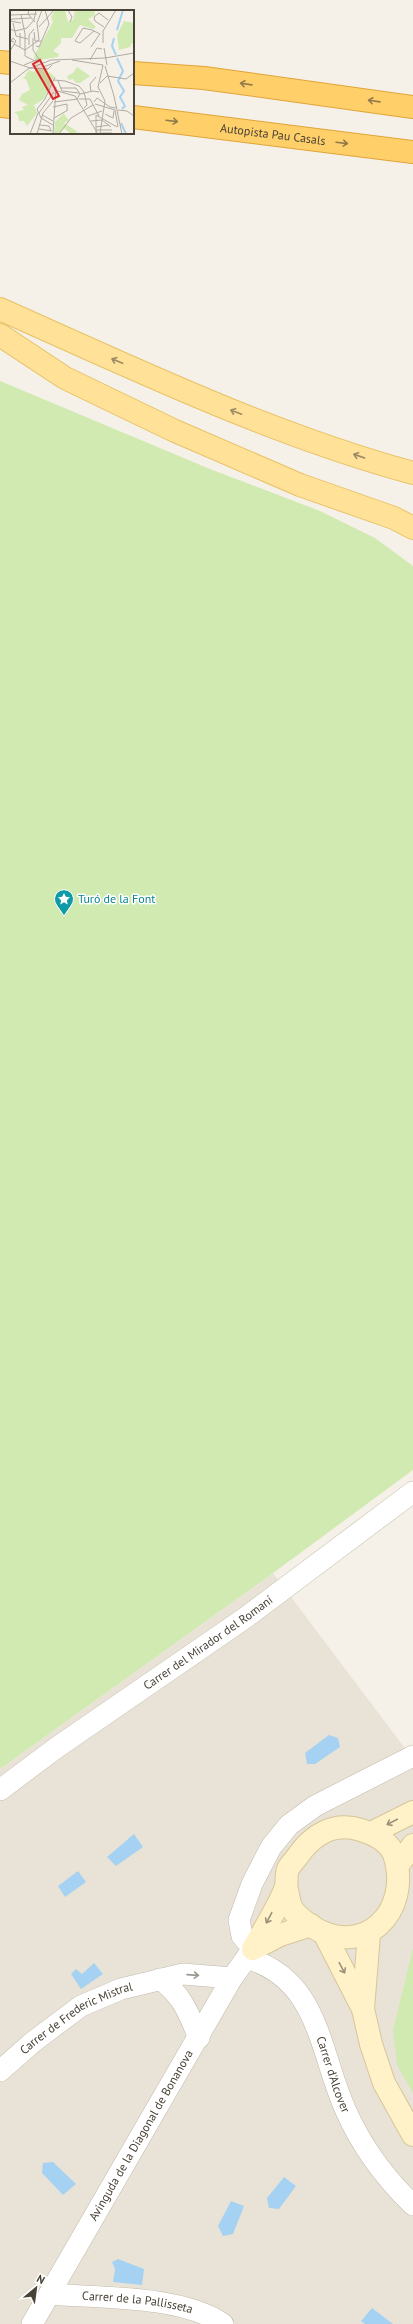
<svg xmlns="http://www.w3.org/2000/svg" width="413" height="2324" font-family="'PT Sans',sans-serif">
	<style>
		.residential { fill: #e9e3d7 }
		.green { fill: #d0eab1 }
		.water { fill: #a5d2f2 }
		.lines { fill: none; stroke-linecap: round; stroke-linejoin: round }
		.street-casing { stroke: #c1b9ab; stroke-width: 22 }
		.secondary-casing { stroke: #d6c698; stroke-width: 24 }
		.primary-casing { stroke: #e7c165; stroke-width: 24 }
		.highway-casing { stroke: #e1a437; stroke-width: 24 }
		.street { stroke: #fff; stroke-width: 21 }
		.secondary { stroke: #fff2c9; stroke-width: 22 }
		.primary { stroke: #ffe298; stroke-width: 22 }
		.highway { stroke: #ffcf6a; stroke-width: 22 }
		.oneway { stroke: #927a4b }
		.oneway2 { stroke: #9b8a63 }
		.oneway3 { stroke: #9b9179 }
		.oneway4 { stroke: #9b9791 }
		.labels { text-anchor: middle; stroke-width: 3; stroke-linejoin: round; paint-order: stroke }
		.street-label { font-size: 12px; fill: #494237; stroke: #fff }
		.culture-label { font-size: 12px; fill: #0d838f; stroke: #fff; text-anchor: start }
		.inset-river { fill: none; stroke: #a5d2f2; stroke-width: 2 }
		.inset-road { fill: none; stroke: #b0aba2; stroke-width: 1 }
		.view { fill: #d62828; fill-opacity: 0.15; stroke: #d62828; stroke-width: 2 }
		.inset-edge { fill: none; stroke: #494237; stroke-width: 2 }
	</style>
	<rect width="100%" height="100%" fill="#f5f1e9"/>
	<polygon class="residential" points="273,1573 413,1759 413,2324 0,2324 0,1769"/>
	<g class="green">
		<polygon points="0,381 210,469 320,511 375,538 413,566 413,1470 273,1573 0,1769"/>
		<polygon points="413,1948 413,2093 397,2065 393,2030"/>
	</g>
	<g class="water">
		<polygon points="329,1735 338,1738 340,1747 315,1764 307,1764 305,1753"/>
		<polygon points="134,1834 143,1847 116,1866 107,1857"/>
		<polygon points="78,1871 86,1882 65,1897 58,1886"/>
		<polygon points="94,1963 103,1974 81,1989 71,1974 76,1969 82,1974"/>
		<polygon points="53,2162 76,2184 63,2195 42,2173 43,2163"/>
		<polygon points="284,2177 296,2186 279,2209 269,2208 267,2198"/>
		<polygon points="231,2201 244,2206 233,2234 223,2236 218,2226"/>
		<polygon points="118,2259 144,2269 142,2285 113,2282 115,2269 112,2262"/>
		<polygon points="372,2308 393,2324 365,2324 361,2321"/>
	</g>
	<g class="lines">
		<defs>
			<g id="street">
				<path id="s1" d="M 0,1790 L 56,1748 L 245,1618 L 413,1492"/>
				<path id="s2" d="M 246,1958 C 320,1979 319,2052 346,2111 C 362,2147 385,2178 413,2205"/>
				<path d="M 160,1979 C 183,1996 188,2012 199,2038"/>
				<path id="s3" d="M 0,2071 L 33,2042 L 81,2006 L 121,1989 L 183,1974 L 232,1978"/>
				<path id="s4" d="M 49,2294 C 98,2298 182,2295 223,2324"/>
				<path id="s5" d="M 32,2324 L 232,1978 L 253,1949 L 242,1936 L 239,1920 L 252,1884 L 271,1847 L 289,1825 L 315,1806 L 413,1756"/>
			</g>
			<g id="secondary">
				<polyline points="371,1833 413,1812"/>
				<polyline points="399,1864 413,1845"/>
				<polyline points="324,1933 363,2009 371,2044 384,2083 413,2135"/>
				<path d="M 253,1949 C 264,1929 278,1908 286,1887 C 287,1881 286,1874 288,1869 C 290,1865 294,1861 297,1857 C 312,1835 334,1821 361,1830 C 374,1834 388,1841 394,1854 C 413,1912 363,1960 311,1926 C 304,1921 295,1915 291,1907 C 289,1901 288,1893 286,1887"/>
				<polyline points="253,1949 280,1935 311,1925"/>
				<polyline points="363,2009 369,1934"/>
			</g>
			<g id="primary">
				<path d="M 0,309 C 135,369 270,434 413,473"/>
				<polyline points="0,335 65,378 175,431 300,485 394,518 413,528"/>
			</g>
			<g id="highway">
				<polyline points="0,62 11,63"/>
				<polyline points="133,73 204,78 413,107"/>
				<polyline points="0,106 11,107"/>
				<path id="s6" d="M 133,117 L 413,152"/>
			</g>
		</defs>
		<use href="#street" class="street-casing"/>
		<use href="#secondary" class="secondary-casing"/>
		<use href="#primary" class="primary-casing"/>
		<use href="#highway" class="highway-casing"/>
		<use href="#street" class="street"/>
		<use href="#secondary" class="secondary"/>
		<use href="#primary" class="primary"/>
		<use href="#highway" class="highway"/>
	</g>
	<defs><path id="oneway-shaft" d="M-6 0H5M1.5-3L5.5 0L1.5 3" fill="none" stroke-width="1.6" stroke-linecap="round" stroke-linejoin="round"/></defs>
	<g class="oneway">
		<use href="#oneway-shaft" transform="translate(246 84) rotate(-172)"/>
		<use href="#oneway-shaft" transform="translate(374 101) rotate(-172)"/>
		<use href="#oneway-shaft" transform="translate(172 121) rotate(7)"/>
		<use href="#oneway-shaft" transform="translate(342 143) rotate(7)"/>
	</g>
	<g class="oneway2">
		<use href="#oneway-shaft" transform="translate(117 361) rotate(-157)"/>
		<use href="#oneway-shaft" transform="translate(236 412) rotate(-159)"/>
		<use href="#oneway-shaft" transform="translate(359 456) rotate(-161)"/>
	</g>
	<g class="oneway3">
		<use href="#oneway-shaft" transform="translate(392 1822) rotate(153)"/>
		<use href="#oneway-shaft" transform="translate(269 1918) rotate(118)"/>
		<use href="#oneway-shaft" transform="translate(342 1968) rotate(62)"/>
	</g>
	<use class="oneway4" href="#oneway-shaft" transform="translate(193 1975) rotate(4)"/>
	<defs>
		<symbol id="sight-pin" viewBox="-11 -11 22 30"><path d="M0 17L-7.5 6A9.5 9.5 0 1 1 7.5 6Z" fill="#0f9aa8" stroke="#fff"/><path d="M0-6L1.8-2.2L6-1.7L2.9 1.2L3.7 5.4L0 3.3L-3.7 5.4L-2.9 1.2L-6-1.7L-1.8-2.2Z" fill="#fff"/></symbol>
	</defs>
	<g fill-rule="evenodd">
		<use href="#sight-pin" x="53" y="888" width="22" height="30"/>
	</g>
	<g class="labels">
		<g class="street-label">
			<text dy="4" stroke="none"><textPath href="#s6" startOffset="141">Autopista Pau Casals</textPath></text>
			<text dy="4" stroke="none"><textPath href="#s1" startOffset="255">Carrer del Mirador del Romaní</textPath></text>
			<text dy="4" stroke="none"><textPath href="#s3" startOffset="94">Carrer de Frederic Mistral</textPath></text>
			<text dy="4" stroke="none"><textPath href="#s2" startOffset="153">Carrer d'Alcover</textPath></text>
			<text dy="4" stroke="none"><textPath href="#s5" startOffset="218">Avinguda de la Diagonal de Bonanova</textPath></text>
			<text dy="4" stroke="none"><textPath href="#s4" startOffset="89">Carrer de la Pallisseta</textPath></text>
		</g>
		<g class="culture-label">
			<text x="78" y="903">Turó de la Font</text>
		</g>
	</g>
	<g transform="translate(10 10)">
		<rect width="124" height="124" fill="#f5f1e9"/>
		<path d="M 45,0 L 55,0 L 58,12 L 63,10 L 65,1 L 84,0 L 85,5 L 78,9 L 86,17 L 83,19 L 70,15 L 62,28 L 51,28 L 51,33 L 43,41 L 49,44 L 48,47 L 25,51 L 24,46 L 43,12 L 41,7 ZM 114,11 L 124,13 L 124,35 L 122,33 L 120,37 L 109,40 L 107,25 ZM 67,57 L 80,66 L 70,73 L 66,73 L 63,69 L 59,70 L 57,66 L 63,63 ZM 25,59 L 35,59 L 44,66 L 34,89 L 24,95 L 27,103 L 17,116 L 14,111 L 9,111 L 8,105 L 4,102 L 14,100 L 12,97 L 18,95 L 9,90 L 12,84 L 20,80 L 16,69 L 13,69 L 19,60 L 24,62 ZM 55,102 L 54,104 L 59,110 L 54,113 L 68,122 L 61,124 L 54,118 L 48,124 L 44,124 L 45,112 Z" fill="#d0eab1"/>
		<path class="inset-river" d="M 107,20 L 113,0M 104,28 L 102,36 L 106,45M 107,48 L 113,61 L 108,71 L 114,81 L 110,87 L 115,96 L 112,99M 111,113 L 116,124"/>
		<path class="inset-road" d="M 19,0 L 18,4 L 25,12M 58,0 L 62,7 L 60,12M 11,4 L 15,24 L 15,46 L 25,51M 0,5 L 27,4M 3,13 L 6,26M 11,13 L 0,11 L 2,9 L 21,8M 29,17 L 44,0M 94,17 L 85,11 L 84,7 L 89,3 L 98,10M 0,19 L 5,21 L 17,18 L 24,10 L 26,0M 84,21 L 70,33 L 65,31 L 73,18 L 82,20 L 90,24 L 90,25 L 89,24M 24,22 L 25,31 L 31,31M 10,23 L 10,37M 6,26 L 18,29M 93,33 L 93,21 L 106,0M 4,34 L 15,40M 19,35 L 19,25 L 24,19M 26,36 L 29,37 L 39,14 L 35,0M 81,37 L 89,25M 94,38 L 97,55M 15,40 L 29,30 L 27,13 L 32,0M 0,41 L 6,31 L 3,28 L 1,31 L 4,32M 62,50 L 93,55M 80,50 L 87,38 L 92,39M 0,51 L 20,58 L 38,59 L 42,55M 14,55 L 29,49 L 23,40 L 23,28M 93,55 L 88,77 L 95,91 L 90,123 L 102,123M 95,56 L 104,86 L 112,124M 33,57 L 50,51M 44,70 L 55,71 L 69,76 L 74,82 L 77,95 L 74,98M 48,71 L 52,81 L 69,83M 0,73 L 18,59 L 41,50 L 95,48 L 124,43M 90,73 L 97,66 L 116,69 L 124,63M 50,78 L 66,78 L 70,84 L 67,89M 44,80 L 65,86 L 88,124M 81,82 L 80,74 L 86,67M 70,84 L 83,81 L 89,82M 69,89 L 80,89 L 89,106M 44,92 L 68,89M 84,92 L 87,88 L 100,97 L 106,98M 85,94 L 105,100 L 108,117M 43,97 L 57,94 L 57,100M 108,100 L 117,101 L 124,106M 29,103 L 44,82M 95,104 L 103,108 L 104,101M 32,105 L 43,111M 86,105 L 107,117M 86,105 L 86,124M 78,106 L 92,101M 44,108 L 58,100M 81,111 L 92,110 L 101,117M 30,115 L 39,116 L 41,121M 43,115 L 31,108 L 27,99 L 35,89 L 45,67M 86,117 L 99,115M 29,119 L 42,121M 86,120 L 102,120M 20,124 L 28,103M 27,124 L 33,103 L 43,91M 43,124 L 46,77M 49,124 L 61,108 L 83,95"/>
		<path class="view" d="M 30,50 L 49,86 L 43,89 L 23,54 Z"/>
		<rect width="124" height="124" class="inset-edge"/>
	</g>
	<g transform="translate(36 2288) rotate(29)" stroke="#ffffff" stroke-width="3" paint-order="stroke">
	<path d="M0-3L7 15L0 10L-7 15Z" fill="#494237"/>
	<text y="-6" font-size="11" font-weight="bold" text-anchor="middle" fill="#494237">N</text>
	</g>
</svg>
